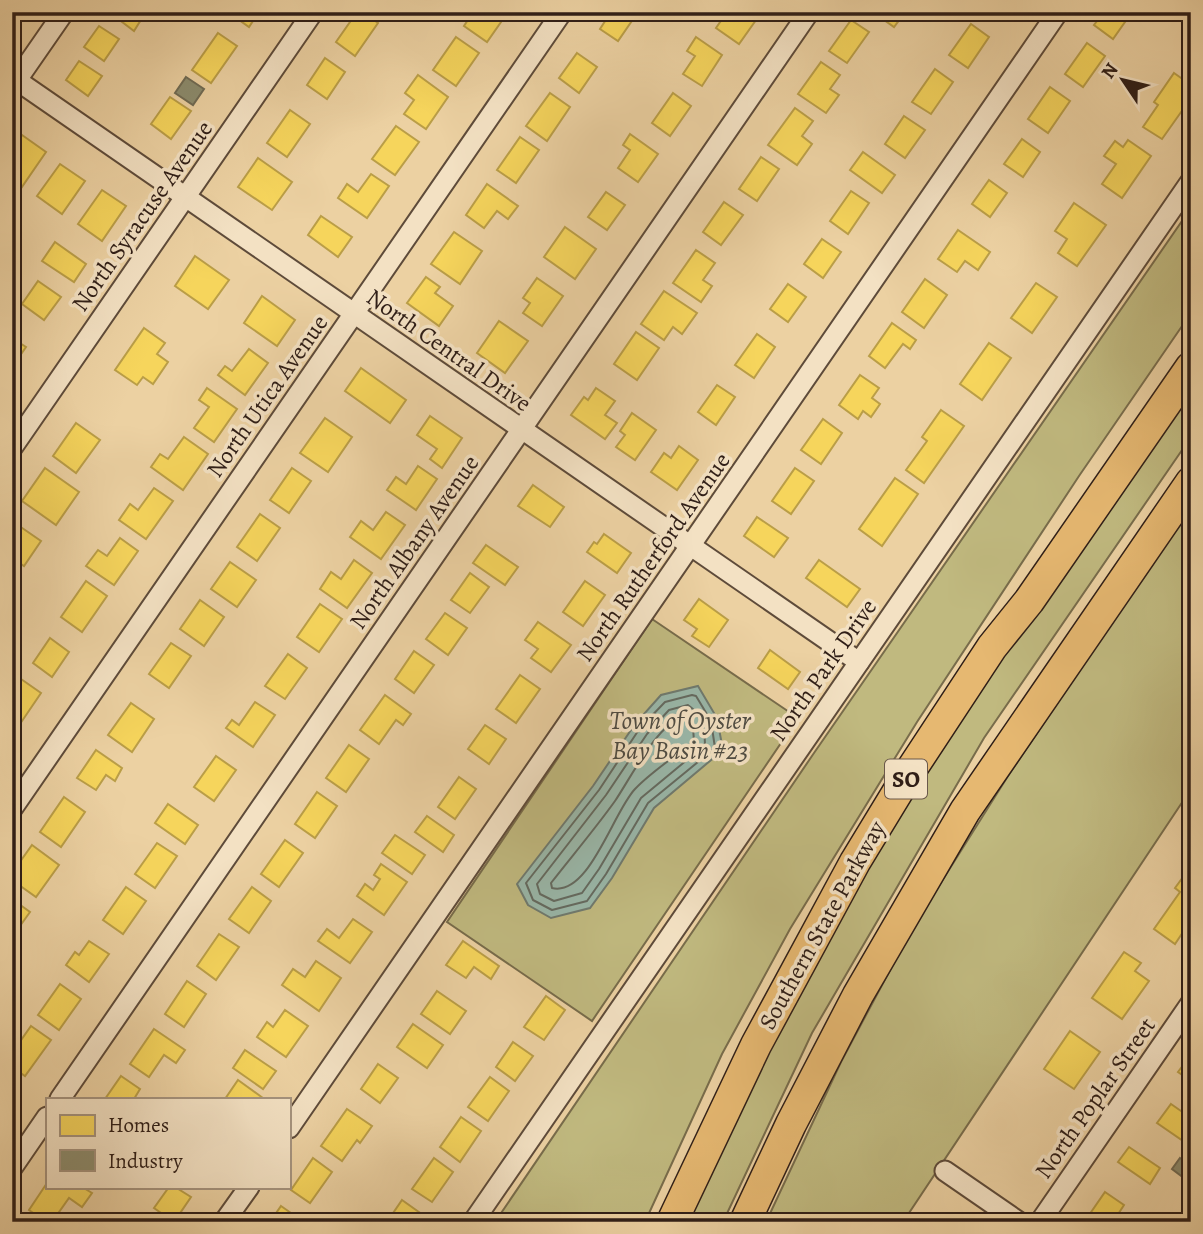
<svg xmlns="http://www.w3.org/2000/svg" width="1203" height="1234" font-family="Alegreya,serif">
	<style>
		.green { fill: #c0b97f; stroke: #786c4b; stroke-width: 2 }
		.water { fill: #99b7a9; stroke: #6f7a6f; stroke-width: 2 }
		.homes { fill: #f6d55c; stroke: #ba9e47; stroke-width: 2 }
		.industry { fill: #8c8c6e; stroke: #706b54; stroke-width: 2 }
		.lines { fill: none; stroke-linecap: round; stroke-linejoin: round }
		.shore { stroke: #646a60; stroke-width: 2 }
		.minor-casing { stroke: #5e4b3a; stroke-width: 23 }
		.highway-casing { stroke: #2f1e17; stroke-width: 33 }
		.minor { stroke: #f3e1c3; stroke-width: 19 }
		.highway { stroke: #e6b871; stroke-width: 30 }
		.labels { text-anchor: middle; stroke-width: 7; stroke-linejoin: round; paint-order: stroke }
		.shield { fill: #f3e1c3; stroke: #6a584b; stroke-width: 2 }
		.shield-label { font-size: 23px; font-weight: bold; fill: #2f1e17 }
		.street-label { font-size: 24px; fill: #2f1e17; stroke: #f3e1c3 }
		.water-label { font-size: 26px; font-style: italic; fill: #4f4c43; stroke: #f3e1c3 }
	</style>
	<rect width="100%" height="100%" fill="#ecd1a2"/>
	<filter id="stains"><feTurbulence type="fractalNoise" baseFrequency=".00286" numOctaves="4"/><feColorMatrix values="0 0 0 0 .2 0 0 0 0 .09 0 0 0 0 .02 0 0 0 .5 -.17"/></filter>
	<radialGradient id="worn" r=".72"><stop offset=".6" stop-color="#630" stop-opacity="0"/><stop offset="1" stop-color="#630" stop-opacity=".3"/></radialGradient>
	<g class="green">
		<polygon points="1191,208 1191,313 1079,476 917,722 790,929 722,1054 645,1222 495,1222 814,753"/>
		<polygon points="1191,384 1191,437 984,738 812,1033 723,1222 685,1222 786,1014 875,856 960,718"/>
		<polygon points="1191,505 1191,789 903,1222 766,1222 841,1062 913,927 1008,776"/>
		<polygon points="652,619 798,718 592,1021 447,922"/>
	</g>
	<polygon class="water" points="698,686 717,718 723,750 654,808 612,878 590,908 551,918 528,905 517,884 593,786 635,724 661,695"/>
	<g class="homes">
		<polygon points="109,12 140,12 144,15 134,31"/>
		<polygon points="228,12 259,12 249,27"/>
		<polygon points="357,12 363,12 378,23 355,56 336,42"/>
		<polygon points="473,12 508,12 487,42 464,26"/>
		<polygon points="611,12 638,12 618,41 600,29"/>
		<polygon points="727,12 761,13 739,44 716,28"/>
		<polygon points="873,12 899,12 903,15 894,27"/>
		<polygon points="1104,12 1132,12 1113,39 1094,25"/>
		<polygon points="851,20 869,32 847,63 829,51"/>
		<polygon points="971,24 989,37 968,68 949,55"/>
		<polygon points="99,26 119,39 104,61 84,47"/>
		<polygon points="218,33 237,46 211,83 192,70"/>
		<polygon points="456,37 479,53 456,86 433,70"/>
		<polygon points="696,37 722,55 702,86 683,74 695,56 687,51"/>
		<polygon points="1087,43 1105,56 1083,87 1065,74"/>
		<polygon points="577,53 597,67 579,93 559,78"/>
		<polygon points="325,58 345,72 327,99 307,85"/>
		<polygon points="79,61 102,76 88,96 66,80"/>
		<polygon points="821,62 840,75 830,89 839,95 826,113 798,94"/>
		<polygon points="935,69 953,82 931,114 912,102"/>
		<polygon points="1174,73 1191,85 1191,98 1162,139 1143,127 1158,105 1154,102"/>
		<polygon points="418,75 448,97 426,129 404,114 414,100 405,93"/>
		<polygon points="1050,87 1070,101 1048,133 1028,119"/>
		<polygon points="550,93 570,107 547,141 526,126"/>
		<polygon points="673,93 691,106 670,136 652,123"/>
		<polygon points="170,97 191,111 171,139 151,124"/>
		<polygon points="795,108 813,121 802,136 812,144 797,165 768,145"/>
		<polygon points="290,110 310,124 287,157 267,143"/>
		<polygon points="904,116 925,130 905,158 885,144"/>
		<polygon points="396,126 419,142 395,175 372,159"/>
		<polygon points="630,134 658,154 638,182 618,168 630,150 623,145"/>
		<polygon points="22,135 46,152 15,197 12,195 12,149"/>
		<polygon points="520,137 539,150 516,183 497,170"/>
		<polygon points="1022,139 1040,152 1023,177 1004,164"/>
		<polygon points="1128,140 1151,156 1122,198 1102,184 1116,164 1104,156 1115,141 1123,147"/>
		<polygon points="863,152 895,175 882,193 850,170"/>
		<polygon points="761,157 779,169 757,201 739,189"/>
		<polygon points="258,158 292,182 272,210 238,187"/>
		<polygon points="60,164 85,181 62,214 37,196"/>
		<polygon points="371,174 389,186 367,218 338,198 347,184 358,192"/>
		<polygon points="989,180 1007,193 990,217 972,204"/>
		<polygon points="487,184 518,206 508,219 497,211 484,228 466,215"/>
		<polygon points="102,190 126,206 102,241 78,224"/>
		<polygon points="851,191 869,203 848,234 830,221"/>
		<polygon points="606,192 625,205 607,230 588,217"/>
		<polygon points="724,202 743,215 721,245 703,232"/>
		<polygon points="1074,203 1106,225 1077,266 1058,253 1067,239 1055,231"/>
		<polygon points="321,216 352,237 338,257 308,235"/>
		<polygon points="565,227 596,249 575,279 544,257"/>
		<polygon points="958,230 990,252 978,270 965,261 957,272 938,259"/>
		<polygon points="454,232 482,251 460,284 431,264"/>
		<polygon points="822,239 841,252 823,278 804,264"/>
		<polygon points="55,242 86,264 74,282 42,261"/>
		<polygon points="696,250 715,263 703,280 712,286 701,302 673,283"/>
		<polygon points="195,256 229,280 208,309 175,286"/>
		<polygon points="426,277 440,287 435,293 453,306 439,326 407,303"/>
		<polygon points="537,278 563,296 542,326 523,313 530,303 523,298"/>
		<polygon points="925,279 947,295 924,328 902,312"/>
		<polygon points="38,281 61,297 44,320 22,304"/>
		<polygon points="1036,283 1057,297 1032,333 1011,318"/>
		<polygon points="788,284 806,297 788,322 770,309"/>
		<polygon points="664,291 697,313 682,334 673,327 664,340 641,324"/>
		<polygon points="262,296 295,320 277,346 244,323"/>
		<polygon points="499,321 528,341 505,373 477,353"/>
		<polygon points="892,323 916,340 910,349 903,344 885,368 869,356"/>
		<polygon points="144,328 165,343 157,354 168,362 153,384 143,377 137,385 115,370"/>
		<polygon points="636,332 659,348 637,380 614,364"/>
		<polygon points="757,334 775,347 754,378 735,365"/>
		<polygon points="12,338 26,347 12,367"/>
		<polygon points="989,343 1011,358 982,400 960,384"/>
		<polygon points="249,349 268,363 245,395 218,375 225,366 232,371"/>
		<polygon points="361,368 406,400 390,423 345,391"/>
		<polygon points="860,375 879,388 872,398 880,404 871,417 863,411 858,419 839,405"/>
		<polygon points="717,385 735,397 716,425 698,412"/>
		<polygon points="207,388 237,409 214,442 194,428 209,407 199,400"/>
		<polygon points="596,388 615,401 605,415 617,423 605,439 571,415 584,397 588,400"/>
		<polygon points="941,410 964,426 924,483 906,470 927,441 922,437"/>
		<polygon points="632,413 656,430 635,460 616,447 625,435 620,431"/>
		<polygon points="430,416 462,438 442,468 430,459 437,449 417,435"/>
		<polygon points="325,418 352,437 328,472 300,453"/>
		<polygon points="823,419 842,433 821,464 801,450"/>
		<polygon points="76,423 100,440 76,473 53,456"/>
		<polygon points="184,437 208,454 183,490 151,467 160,454 168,459"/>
		<polygon points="679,446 698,460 677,490 651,472 664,453 671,458"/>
		<polygon points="418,466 437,479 416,510 387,490 396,477 406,484"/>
		<polygon points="45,468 79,492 56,525 22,501"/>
		<polygon points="292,468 311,481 289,513 270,500"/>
		<polygon points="795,468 814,481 791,514 772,501"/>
		<polygon points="895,478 918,494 882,546 859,529"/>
		<polygon points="533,485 564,507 550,527 518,506"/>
		<polygon points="154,488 173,501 146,539 119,520 130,504 138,510"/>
		<polygon points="386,512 405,525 381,559 350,537 361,521 373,530"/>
		<polygon points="260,514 280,528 257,561 237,547"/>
		<polygon points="757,517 788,538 774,557 744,536"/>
		<polygon points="12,521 41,541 24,566 12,558"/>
		<polygon points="604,534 631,553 617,573 587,552 594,542 597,544"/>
		<polygon points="120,538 138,551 114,585 86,566 98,550 107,556"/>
		<polygon points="486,545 518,567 505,585 473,563"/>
		<polygon points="354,560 372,573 347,608 320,589 331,572 341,579"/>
		<polygon points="819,560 860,589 847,607 806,578"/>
		<polygon points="230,562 256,580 237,607 211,589"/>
		<polygon points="470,573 489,587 470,613 451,600"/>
		<polygon points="86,581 107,596 82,632 61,617"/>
		<polygon points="585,581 605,595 583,626 563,612"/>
		<polygon points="699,599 728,620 709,647 692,636 697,629 684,620"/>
		<polygon points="200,600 224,617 204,646 180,629"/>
		<polygon points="320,604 342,619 319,652 297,637"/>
		<polygon points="445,613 467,628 448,655 426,639"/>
		<polygon points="538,622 571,645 551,672 531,658 538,649 525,640"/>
		<polygon points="50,638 69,652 52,677 33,663"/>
		<polygon points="171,643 191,656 169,688 149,674"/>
		<polygon points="770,650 800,672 788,689 758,668"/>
		<polygon points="414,651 434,665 414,693 395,679"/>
		<polygon points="288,654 307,668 285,699 265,686"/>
		<polygon points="520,675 540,689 516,723 496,709"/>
		<polygon points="21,679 41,693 20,724 12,719 12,692"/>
		<polygon points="385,695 411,714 403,725 396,720 379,744 360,730"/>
		<polygon points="255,702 275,715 253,747 226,728 232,720 239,725"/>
		<polygon points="131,703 154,719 132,752 108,735"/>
		<polygon points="485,725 506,739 489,764 468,749"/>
		<polygon points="349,745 369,759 346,792 326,778"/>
		<polygon points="96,750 122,768 115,781 106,775 96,790 77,778"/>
		<polygon points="216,756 236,770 214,801 194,787"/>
		<polygon points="459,777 476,789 455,819 438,807"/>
		<polygon points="317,792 337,806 315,838 295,824"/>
		<polygon points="64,797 85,812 61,847 40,832"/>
		<polygon points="168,804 198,825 185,844 155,823"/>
		<polygon points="427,816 454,835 443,852 415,832"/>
		<polygon points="395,835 425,855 412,874 382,853"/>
		<polygon points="285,840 303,853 279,887 261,874"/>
		<polygon points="157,843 177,856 155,888 135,874"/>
		<polygon points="32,845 59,865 36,897 12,880 12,873"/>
		<polygon points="381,864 407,882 384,915 357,896 365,884 373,890 380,879 374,875"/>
		<polygon points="1186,873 1191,877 1191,920 1175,944 1154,929 1180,892 1175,888"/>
		<polygon points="126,887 146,901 123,934 103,920"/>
		<polygon points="252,887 271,901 249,933 229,919"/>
		<polygon points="12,899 30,912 20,926 12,921"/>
		<polygon points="353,919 372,932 350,963 318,941 327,929 339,938"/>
		<polygon points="219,934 239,947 216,980 197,966"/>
		<polygon points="89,941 109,954 89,982 66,965 75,952 79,955"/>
		<polygon points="463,941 499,966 491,979 474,967 466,978 446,965"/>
		<polygon points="1124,952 1141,963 1135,971 1149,981 1122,1019 1092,998"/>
		<polygon points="316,961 341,978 319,1011 282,985 293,969 305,977"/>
		<polygon points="187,981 206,994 184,1027 165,1014"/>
		<polygon points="60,984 81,999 59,1030 38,1015"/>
		<polygon points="437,991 466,1011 450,1034 421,1014"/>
		<polygon points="546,996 565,1010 544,1040 524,1027"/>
		<polygon points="285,1010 308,1026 286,1057 257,1037 267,1022 273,1027"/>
		<polygon points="413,1024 443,1045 427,1068 397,1047"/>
		<polygon points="31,1026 51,1040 25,1076 12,1067 12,1053"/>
		<polygon points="154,1029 185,1050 176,1063 164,1055 149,1077 130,1064"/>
		<polygon points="1070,1031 1100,1052 1074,1089 1044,1069"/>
		<polygon points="513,1042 533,1056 515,1081 496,1067"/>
		<polygon points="245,1050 276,1071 263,1089 233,1068"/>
		<polygon points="1190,1056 1191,1057 1191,1081 1178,1072"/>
		<polygon points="378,1064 398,1078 380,1103 361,1089"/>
		<polygon points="121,1076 140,1089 134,1099 105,1099"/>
		<polygon points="490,1077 509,1091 488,1121 468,1107"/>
		<polygon points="238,1080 263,1098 262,1099 225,1099"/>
		<polygon points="1171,1104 1191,1118 1191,1142 1189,1145 1157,1123"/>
		<polygon points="347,1109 372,1126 360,1143 357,1140 342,1161 321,1146"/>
		<polygon points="461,1117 481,1131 460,1162 440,1147"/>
		<polygon points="1129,1147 1160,1168 1150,1184 1118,1162"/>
		<polygon points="313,1158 332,1172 310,1203 291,1190"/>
		<polygon points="434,1158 453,1172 432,1202 412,1189"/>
		<polygon points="47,1183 47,1187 82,1187 92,1193 82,1207 69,1198 52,1222 46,1222 29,1210"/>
		<polygon points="169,1187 175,1187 191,1197 174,1222 154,1208"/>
		<polygon points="1105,1192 1124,1205 1113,1222 1092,1222 1087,1218"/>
		<polygon points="402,1200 423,1215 418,1222 387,1222"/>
		<polygon points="281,1206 301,1220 300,1222 270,1222"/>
	</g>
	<g class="industry">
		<polygon points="186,77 204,89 193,105 175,93"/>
		<polygon points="1180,1158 1191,1166 1191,1177 1188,1181 1172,1169"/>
	</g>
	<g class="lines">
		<g class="shore">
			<polygon points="692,695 696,696 711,721 715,748 648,803 606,874 587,901 552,910 533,900 526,883 599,790 640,728 665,702"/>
			<path d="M 688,705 C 700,713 705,730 705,745 L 641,798 L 599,869 L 582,893 L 554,901 L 540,894 L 537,884 L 606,795 L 647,734 L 669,710 Z"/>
			<path d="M 683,717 L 686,718 L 693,728 L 694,741 C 675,757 652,771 635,789 C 613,812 589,897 552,888 L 551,883 C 572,856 595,829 615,801 C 630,779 658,723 683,717 Z"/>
		</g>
		<defs>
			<g id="minor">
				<polyline points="12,77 859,662"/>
				<polyline points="12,87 64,12"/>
				<polyline points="12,448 313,12"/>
				<polyline points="12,809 562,12"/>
				<polyline points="60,1099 809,12"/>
				<polyline points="289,1128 1058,12"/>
				<polyline points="12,1168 47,1117"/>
				<polyline points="945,1171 1019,1222"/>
				<polyline points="224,1222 249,1187"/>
				<polyline points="473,1222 1191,181"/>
				<polyline points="1040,1222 1191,1003"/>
			</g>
			<g id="highway">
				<polyline points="672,1222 756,1045 855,862 911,770 992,647 1029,601 1191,367"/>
				<polyline points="745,1222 791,1124 858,995 965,811 1191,482"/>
			</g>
		</defs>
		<use href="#minor" class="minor-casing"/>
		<use href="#highway" class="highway-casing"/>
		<use href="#minor" class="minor"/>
		<use href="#highway" class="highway"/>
	</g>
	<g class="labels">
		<rect class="shield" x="885" y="759.5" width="42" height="39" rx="5"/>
		<g class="shield-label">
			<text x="906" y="787">SO</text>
		</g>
		<g class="street-label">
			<text transform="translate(142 216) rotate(-55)" y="8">North Syracuse Avenue</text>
			<text transform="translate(449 350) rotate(35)" y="8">North Central Drive</text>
			<text transform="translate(267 396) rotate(-55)" y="8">North Utica Avenue</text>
			<text transform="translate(414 542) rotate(-55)" y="8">North Albany Avenue</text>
			<text transform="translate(653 557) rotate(-55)" y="8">North Rutherford Avenue</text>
			<text transform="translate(823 670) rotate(-55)" y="8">North Park Drive</text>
			<text transform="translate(822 925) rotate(-61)" y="8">Southern State Parkway</text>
			<text transform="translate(1095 1098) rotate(-55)" y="8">North Poplar Street</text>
		</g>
		<g class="water-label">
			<text x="680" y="729">Town of Oyster<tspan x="680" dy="30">Bay Basin #23</tspan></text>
		</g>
	</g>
	<rect width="1203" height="1234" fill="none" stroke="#ecd1a2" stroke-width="42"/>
	<rect x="14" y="14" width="1175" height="1206" fill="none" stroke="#2f1e17" stroke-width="3.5"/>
	<rect x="21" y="21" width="1161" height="1192" fill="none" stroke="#2f1e17" stroke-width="2"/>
	<rect x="46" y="1098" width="245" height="91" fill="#f3e1c3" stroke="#a5937e" stroke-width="2"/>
	<rect x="60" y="1115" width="35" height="21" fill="#f6d55c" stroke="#a5937e" stroke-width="2"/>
	<text x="108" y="1132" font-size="21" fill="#2f1e17">Homes</text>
	<rect x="60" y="1150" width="35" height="21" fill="#8c8c6e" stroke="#a5937e" stroke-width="2"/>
	<text x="108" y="1168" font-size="21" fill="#2f1e17">Industry</text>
	<g transform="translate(1123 80) rotate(305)" stroke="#f3e1c3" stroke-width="5" paint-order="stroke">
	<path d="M0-5L12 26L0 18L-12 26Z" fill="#2f1e17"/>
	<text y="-10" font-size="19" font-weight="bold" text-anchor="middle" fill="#2f1e17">N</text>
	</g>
	<rect width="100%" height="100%" filter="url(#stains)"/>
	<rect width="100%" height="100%" fill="url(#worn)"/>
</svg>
